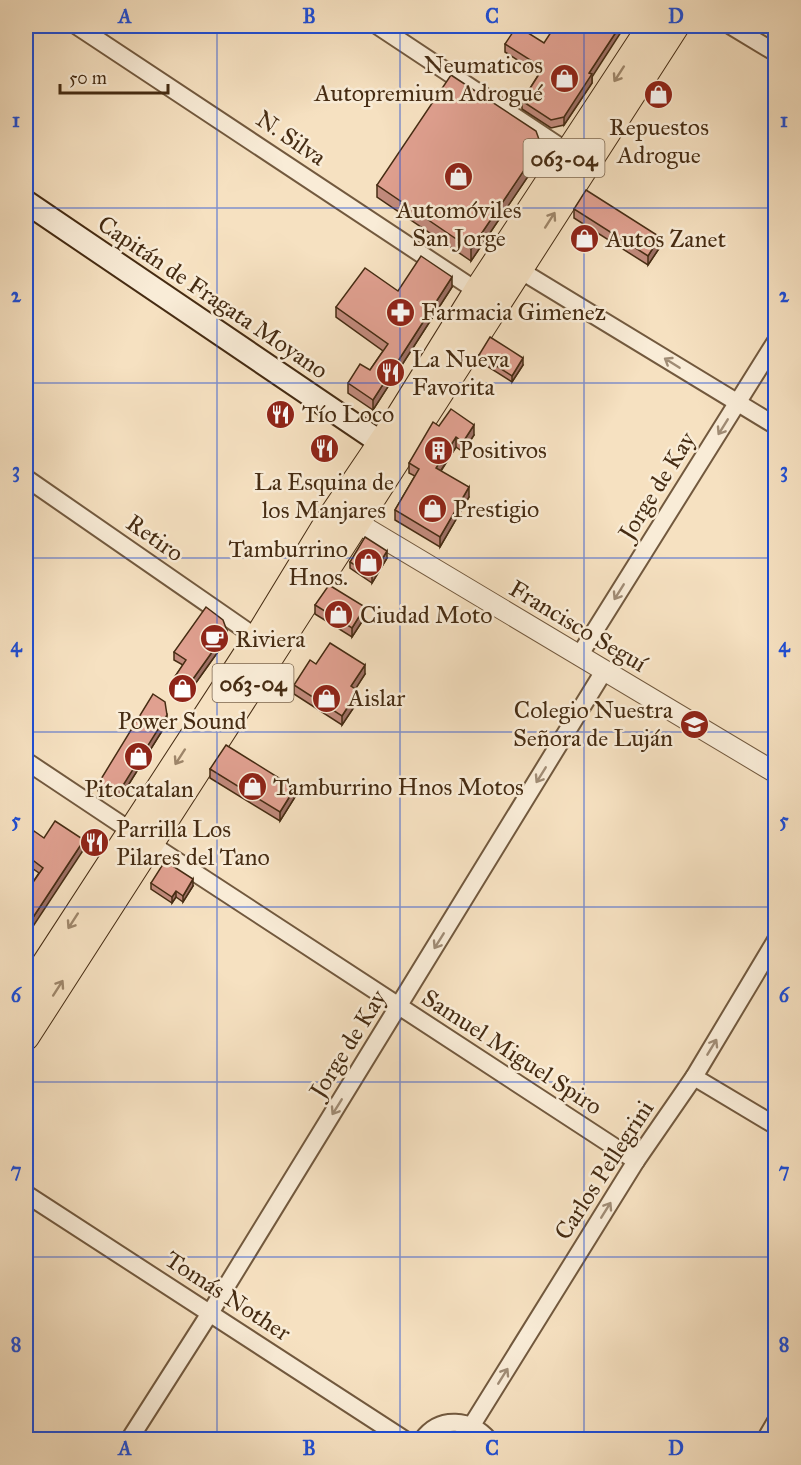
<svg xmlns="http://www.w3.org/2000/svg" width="801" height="1465" font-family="'IM FELL Great Primer',serif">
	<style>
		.green { fill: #bec291; stroke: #827752; stroke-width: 1.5 }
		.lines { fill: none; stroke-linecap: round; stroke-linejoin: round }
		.minor-casing { stroke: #72593e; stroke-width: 20 }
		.tertiary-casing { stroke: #72593e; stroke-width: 22 }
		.secondary-casing { stroke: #462c13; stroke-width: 26 }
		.primary-casing { stroke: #462c13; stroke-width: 28 }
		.minor { stroke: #f9ecd7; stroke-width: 16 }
		.tertiary { stroke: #f9ecd7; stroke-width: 20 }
		.secondary { stroke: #f9ecd7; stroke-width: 22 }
		.primary { stroke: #f6e1c1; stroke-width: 26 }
		.wall { fill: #c18a7c; stroke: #462c13; stroke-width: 1.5 }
		.shaded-wall { fill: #9d7065; stroke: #462c13; stroke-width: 1.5 }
		.building { fill: #e0a090; stroke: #462c13; stroke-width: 1.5 }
		.oneway { stroke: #9e866a }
		.oneway2 { stroke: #a08c75 }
		.grid { fill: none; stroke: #1d4ed8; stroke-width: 1.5; stroke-opacity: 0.55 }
		.labels { text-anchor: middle; stroke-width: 5; stroke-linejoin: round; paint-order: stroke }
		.shield { fill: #f9ecd7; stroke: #7c664e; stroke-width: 1.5 }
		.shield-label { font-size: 22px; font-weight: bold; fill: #462c13 }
		.poi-label { font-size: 24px; fill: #462c13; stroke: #f9ecd7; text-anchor: start }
		.street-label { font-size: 24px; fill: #462c13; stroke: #f9ecd7 }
		.neatline { fill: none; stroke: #1d4ed8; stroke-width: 2 }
		.grid-label { font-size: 20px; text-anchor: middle; font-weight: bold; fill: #1d4ed8 }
	</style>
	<rect width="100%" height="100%" fill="#f6e1c1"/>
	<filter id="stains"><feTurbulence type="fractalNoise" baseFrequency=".00333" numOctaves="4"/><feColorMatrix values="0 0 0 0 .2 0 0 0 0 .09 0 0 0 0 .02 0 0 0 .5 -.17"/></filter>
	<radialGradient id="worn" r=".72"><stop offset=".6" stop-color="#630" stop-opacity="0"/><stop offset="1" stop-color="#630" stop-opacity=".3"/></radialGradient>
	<path class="green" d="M 462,1429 L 481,1440 L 433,1440 C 443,1432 450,1430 462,1429 Z"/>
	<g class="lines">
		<defs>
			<g id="minor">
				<polyline points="77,26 477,291"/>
				<polyline points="378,26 568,152"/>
				<polyline points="731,26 776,53"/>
				<polyline points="518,269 776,426"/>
				<polyline points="26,478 257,638"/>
				<polyline points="579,656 776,341"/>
				<polyline points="26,761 131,831"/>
				<polyline points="151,844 636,1161"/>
				<polyline points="694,1077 776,1126"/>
				<polyline points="26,1194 405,1440"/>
				<polyline points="472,1425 636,1161 694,1077 776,940"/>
				<polyline points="129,1440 210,1313 604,671"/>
				<path d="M 422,1440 C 440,1415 471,1419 489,1440"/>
				<polyline points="765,1440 776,1421"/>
			</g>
			<polyline id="tertiary" points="346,516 776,773"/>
			<polyline id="secondary" points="26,202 396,453"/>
			<g id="primary">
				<polyline points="26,993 257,638 327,523 400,415 477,291 651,26"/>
				<polyline points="26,1037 676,26"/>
			</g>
		</defs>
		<use href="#minor" class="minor-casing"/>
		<use href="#tertiary" class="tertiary-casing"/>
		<use href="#secondary" class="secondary-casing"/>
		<use href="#primary" class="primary-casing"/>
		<use href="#minor" class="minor"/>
		<use href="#tertiary" class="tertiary"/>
		<use href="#secondary" class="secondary"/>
		<use href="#primary" class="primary"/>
	</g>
	<g class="wall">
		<polygon points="544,43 592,77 592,83 564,125 551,128 522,109 522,101 539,74 505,52 505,44"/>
		<polygon points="541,157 471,261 377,197 377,185"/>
		<polygon points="574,209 660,247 648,265 574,218"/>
		<polygon points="452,287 373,410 348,393 348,383 370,370 383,351 336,317 336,307 398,291"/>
		<polygon points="479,355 523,365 512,382 479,361"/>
		<polygon points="439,426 474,435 463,452 456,447 441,471 469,497 440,547 395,520 395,510 415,476 409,473 409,463"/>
		<polygon points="387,558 372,583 350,568 350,562"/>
		<polygon points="315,605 365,617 352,637 315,614"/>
		<polygon points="227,639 183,701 170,692 170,684 183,665 174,660 174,652"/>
		<polygon points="316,664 365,674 355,689 358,701 342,725 294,694 294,685"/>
		<polygon points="167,723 122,795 110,798 98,791 98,784"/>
		<polygon points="210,769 295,797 280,821 210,778"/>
		<polygon points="44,838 84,849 27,891 39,873 26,864 26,844"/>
		<polygon points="151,883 193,886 183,902 176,897 172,903 151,889"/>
	</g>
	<g class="shaded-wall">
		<polygon points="620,26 625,26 592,77 592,83 564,125 564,117 589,73"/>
		<polygon points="541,145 541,157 471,261 471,249"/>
		<polygon points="660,237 660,247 648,265 648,256"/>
		<polygon points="452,277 452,287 373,410 373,400"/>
		<polygon points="523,358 523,365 512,382 512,376"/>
		<polygon points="474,425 474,435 463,452 463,442"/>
		<polygon points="456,437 456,447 436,478 436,468"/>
		<polygon points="469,487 469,497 440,547 440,537"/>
		<polygon points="387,551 387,558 372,583 372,576"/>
		<polygon points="365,607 365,617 352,637 352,628"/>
		<polygon points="227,631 227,639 183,701 183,693"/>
		<polygon points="365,665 365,674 351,696 351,686"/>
		<polygon points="358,691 358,701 342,725 342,716"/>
		<polygon points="167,715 167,723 122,795 110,798 110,791"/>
		<polygon points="295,788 295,797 280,821 280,812"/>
		<polygon points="84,840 84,849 26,937 26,928"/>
		<polygon points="193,879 193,886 183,902 183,896"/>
		<polygon points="176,891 176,897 172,903 172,897"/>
	</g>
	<g class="building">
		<polygon points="517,26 544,43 555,26 620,26 589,73 592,74 564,117 551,120 522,101 543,68 505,44"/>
		<polygon points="451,75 536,131 541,145 471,249 377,185"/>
		<polygon points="586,190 660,237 648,256 574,209"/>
		<polygon points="421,256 452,277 373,400 348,383 360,364 370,370 388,344 336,307 365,268 398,291"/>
		<polygon points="490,337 523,358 512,376 479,355"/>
		<polygon points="451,409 474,425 463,442 456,437 436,468 469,487 440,537 395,510 419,469 409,463 433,422 439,426"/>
		<polygon points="365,537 387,551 372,576 350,562"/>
		<polygon points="329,585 365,607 352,628 315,605"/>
		<polygon points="206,607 223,620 227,631 183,693 170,684 186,660 174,652"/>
		<polygon points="330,643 365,665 351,686 358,691 342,716 294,685 310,660 316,664"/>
		<polygon points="153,694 165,702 167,715 122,787 110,791 98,784"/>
		<polygon points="226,745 295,788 280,812 210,769"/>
		<polygon points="55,821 84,840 26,928 26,890 27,891 43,868 26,855 26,844 34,831 44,838"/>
		<polygon points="165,861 193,879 183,896 176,891 172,897 151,883"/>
	</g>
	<defs><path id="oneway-shaft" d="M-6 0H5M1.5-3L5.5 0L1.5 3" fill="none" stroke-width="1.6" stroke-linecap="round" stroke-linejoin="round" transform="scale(1.5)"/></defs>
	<g class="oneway">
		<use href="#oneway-shaft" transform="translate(619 74) rotate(123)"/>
		<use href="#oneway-shaft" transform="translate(550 220) rotate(-57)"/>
		<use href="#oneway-shaft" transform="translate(180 757) rotate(123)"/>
		<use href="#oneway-shaft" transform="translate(73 921) rotate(123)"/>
		<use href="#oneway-shaft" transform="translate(58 988) rotate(-57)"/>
	</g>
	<g class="oneway2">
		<use href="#oneway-shaft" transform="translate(672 363) rotate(-148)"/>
		<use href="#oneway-shaft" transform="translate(723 427) rotate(122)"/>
		<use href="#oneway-shaft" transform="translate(619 592) rotate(122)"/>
		<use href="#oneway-shaft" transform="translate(541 775) rotate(122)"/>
		<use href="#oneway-shaft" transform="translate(439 941) rotate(122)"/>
		<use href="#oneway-shaft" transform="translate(712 1047) rotate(-59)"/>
		<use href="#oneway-shaft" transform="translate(337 1107) rotate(122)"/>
		<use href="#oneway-shaft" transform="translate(606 1210) rotate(-58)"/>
		<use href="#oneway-shaft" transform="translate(503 1376) rotate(-58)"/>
	</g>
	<path class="grid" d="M 217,26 L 217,1440M 400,26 L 400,1440M 584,26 L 584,1440M 26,208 L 776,208M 26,383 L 776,383M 26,558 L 776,558M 26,732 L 776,732M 26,907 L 776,907M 26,1082 L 776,1082M 26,1257 L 776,1257"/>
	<defs>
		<symbol id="shop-disc" viewBox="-11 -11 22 22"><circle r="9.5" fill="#8f2418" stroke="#f9ecd7"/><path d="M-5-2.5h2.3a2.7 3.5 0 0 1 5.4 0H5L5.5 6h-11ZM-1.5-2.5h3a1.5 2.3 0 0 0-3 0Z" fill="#fff"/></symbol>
		<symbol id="pharmacy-disc" viewBox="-11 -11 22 22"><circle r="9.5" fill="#8f2418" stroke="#f9ecd7"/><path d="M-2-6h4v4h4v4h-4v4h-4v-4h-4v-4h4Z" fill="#fff"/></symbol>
		<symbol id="restaurant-disc" viewBox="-11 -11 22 22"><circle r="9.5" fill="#8f2418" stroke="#f9ecd7"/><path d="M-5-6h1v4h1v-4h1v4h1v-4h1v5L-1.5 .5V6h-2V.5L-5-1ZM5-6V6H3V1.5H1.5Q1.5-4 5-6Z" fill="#fff"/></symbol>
		<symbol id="building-disc" viewBox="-11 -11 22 22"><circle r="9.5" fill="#8f2418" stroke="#f9ecd7"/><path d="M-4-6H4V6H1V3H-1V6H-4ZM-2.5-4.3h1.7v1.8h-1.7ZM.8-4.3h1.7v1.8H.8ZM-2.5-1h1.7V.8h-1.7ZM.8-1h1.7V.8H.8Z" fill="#fff"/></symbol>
		<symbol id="cafe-disc" viewBox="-11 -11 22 22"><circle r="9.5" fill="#8f2418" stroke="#f9ecd7"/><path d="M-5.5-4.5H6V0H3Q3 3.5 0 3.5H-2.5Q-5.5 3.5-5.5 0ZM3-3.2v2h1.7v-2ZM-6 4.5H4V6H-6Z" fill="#fff"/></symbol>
		<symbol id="school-disc" viewBox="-11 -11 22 22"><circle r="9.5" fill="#8f2418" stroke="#f9ecd7"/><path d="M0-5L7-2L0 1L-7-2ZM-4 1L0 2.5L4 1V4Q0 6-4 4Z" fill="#fff"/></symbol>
	</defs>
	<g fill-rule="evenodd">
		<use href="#shop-disc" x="548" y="62" width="33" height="33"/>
		<use href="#shop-disc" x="642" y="78" width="33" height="33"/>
		<use href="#shop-disc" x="442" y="160" width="33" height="33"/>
		<use href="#shop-disc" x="568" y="222" width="33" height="33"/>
		<use href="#pharmacy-disc" x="384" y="296" width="33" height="33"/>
		<use href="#restaurant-disc" x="374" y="356" width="33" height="33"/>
		<use href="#restaurant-disc" x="264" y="398" width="33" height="33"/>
		<use href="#restaurant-disc" x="308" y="432" width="33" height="33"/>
		<use href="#building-disc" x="422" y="434" width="33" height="33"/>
		<use href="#shop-disc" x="416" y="492" width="33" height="33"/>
		<use href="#shop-disc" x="352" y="546" width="33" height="33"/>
		<use href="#shop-disc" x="322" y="598" width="33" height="33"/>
		<use href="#cafe-disc" x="198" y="622" width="33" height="33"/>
		<use href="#shop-disc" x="166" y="672" width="33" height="33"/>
		<use href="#shop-disc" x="310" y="682" width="33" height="33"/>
		<use href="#school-disc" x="678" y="708" width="33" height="33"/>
		<use href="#shop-disc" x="122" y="740" width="33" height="33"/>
		<use href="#shop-disc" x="236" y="770" width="33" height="33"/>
		<use href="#restaurant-disc" x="78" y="826" width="33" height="33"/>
	</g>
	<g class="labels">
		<g class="shield">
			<rect x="523.5" y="139" width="81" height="38" rx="4.5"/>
			<rect x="212.5" y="664" width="81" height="38" rx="4.5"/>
		</g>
		<g class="shield-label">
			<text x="564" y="166">063-04</text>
			<text x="253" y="691">063-04</text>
		</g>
		<g class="poi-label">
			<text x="543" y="73" text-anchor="end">Neumaticos<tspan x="543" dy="28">Autopremium Adrogué</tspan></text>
			<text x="659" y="135" text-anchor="middle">Repuestos<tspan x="659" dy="28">Adrogue</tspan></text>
			<text x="459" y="218" text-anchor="middle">Automóviles<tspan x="459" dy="28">San Jorge</tspan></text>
			<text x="606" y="247">Autos Zanet</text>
			<text x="421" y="320">Farmacia Gimenez</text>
			<text x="412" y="367">La Nueva<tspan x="412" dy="28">Favorita</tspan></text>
			<text x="302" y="422">Tío Loco</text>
			<text x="459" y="458">Positivos</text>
			<text x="324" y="490" text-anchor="middle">La Esquina de<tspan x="324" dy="28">los Manjares</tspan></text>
			<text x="453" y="517">Prestigio</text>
			<text x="348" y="557" text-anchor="end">Tamburrino<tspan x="348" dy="28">Hnos.</tspan></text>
			<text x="360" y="623">Ciudad Moto</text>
			<text x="235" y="647">Riviera</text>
			<text x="348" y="706">Aislar</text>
			<text x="673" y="718" text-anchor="end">Colegio Nuestra<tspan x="673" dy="28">Señora de Luján</tspan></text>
			<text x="182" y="729" text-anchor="middle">Power Sound</text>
			<text x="273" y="795">Tamburrino Hnos Motos</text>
			<text x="139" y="797" text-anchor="middle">Pitocatalan</text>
			<text x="116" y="837">Parrilla Los<tspan x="116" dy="28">Pilares del Tano</tspan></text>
		</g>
		<g class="street-label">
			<text transform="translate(291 138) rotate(34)" y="8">N. Silva</text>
			<text transform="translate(213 297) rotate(34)" y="8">Capitán de Fragata Moyano</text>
			<text transform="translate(657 486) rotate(-58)" y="8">Jorge de Kay</text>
			<text transform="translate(155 538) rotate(35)" y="8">Retiro</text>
			<text transform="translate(578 626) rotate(31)" y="8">Francisco Seguí</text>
			<text transform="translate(348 1044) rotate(-58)" y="8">Jorge de Kay</text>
			<text transform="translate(512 1052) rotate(33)" y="8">Samuel Miguel Spiro</text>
			<text transform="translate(604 1170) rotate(-57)" y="8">Carlos Pellegrini</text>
			<text transform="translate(228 1296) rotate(33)" y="8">Tomás Nother</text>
		</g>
	</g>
	<rect width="801" height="1465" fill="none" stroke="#f6e1c1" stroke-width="66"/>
	<path d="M60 84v9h108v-9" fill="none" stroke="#462c13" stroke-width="3"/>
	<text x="69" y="84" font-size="18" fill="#462c13" stroke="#f9ecd7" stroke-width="4.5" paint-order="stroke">50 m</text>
	<rect x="33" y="33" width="735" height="1399" class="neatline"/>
	<g class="grid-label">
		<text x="125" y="23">A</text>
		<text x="309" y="23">B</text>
		<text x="492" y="23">C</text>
		<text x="676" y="23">D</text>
		<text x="16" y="127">1</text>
		<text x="784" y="127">1</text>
		<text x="16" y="302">2</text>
		<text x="784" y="302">2</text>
		<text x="16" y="477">3</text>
		<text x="784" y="477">3</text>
		<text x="16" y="652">4</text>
		<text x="784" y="652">4</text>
		<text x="16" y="827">5</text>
		<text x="784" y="827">5</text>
		<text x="16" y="1002">6</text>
		<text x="784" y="1002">6</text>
		<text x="16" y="1177">7</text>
		<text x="784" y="1177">7</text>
		<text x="16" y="1351">8</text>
		<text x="784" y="1351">8</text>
		<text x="125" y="1455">A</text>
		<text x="309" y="1455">B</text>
		<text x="492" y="1455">C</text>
		<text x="676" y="1455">D</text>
	</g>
	<rect width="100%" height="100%" filter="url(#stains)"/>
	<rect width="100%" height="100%" fill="url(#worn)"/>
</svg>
